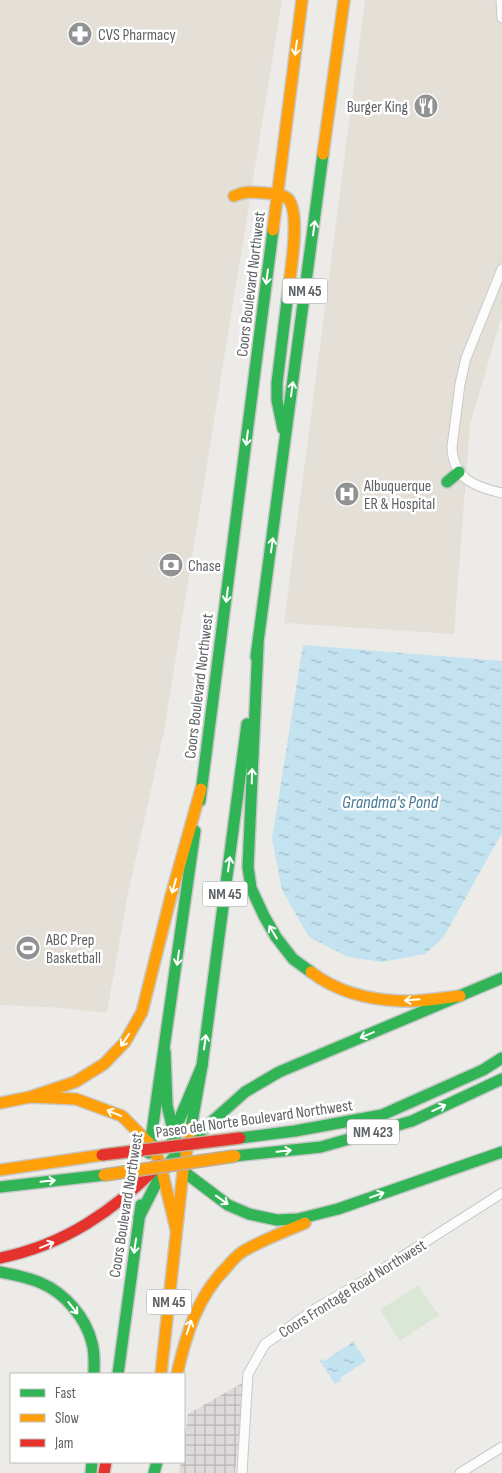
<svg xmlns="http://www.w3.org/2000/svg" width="502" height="1473" font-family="'Sofia Sans Condensed',sans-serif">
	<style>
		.commercial { fill: #e5e0d7 }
		.industrial { fill: url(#industrial-grid) }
		.grass { fill: #dae7d6 }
		.water { fill: url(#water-ripples) }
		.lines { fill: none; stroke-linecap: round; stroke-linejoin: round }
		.street-casing { stroke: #cac9c8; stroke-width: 11 }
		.fast-casing { stroke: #c7c8c7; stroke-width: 14 }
		.slow-casing { stroke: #c7c8c7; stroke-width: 14 }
		.jam-casing { stroke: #c7c8c7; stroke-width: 14 }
		.street { stroke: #fcfcfc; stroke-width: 9 }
		.fast { stroke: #30b455; stroke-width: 11 }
		.slow { stroke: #ff9f0a; stroke-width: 11 }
		.jam { stroke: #e5322d; stroke-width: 11 }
		.slow-bridge-casing { stroke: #c0af9a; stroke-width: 14; stroke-linecap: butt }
		.jam-bridge-casing { stroke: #c0af9a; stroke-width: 14; stroke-linecap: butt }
		.slow-bridge { stroke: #ff9f0a; stroke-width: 11 }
		.jam-bridge { stroke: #e5322d; stroke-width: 11 }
		.oneway { stroke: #fff }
		.labels { text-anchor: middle; stroke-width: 5; stroke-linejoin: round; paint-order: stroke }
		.shield { fill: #fff; stroke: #8e9193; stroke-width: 1 }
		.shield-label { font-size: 15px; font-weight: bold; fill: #5e6265 }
		.poi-label { font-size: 16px; fill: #5e6265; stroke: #fff; text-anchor: start }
		.street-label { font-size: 16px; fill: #5e6265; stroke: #fff }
		.water-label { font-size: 18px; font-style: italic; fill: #487894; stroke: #fff }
	</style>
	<defs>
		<pattern id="industrial-grid" width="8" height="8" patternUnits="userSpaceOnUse" patternTransform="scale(1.25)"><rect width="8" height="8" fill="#dddad9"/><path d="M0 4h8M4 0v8" fill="none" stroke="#b6b4b4"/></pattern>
		<pattern id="water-ripples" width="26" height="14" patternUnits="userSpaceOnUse" patternTransform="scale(1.25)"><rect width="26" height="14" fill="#c3e3f0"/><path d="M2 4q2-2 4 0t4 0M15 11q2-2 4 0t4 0" fill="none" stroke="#a2bbc6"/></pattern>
	</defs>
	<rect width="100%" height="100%" fill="#edebe8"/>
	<g class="commercial">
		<polygon points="0,0 282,0 164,731 128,893 107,1013 62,1008 0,1005"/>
		<polygon points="365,0 502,0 502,315 470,425 454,634 284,623"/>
	</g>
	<polygon class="industrial" points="244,1382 235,1473 179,1473 181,1462 184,1462 184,1442 188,1414"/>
	<polygon class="grass" points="418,1285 439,1315 400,1341 380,1310"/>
	<g class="water">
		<polygon points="303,645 502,661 502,833 443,938 425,954 382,962 348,957 309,937 282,890 272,839"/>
		<polygon points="353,1341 366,1361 340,1378 341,1381 335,1384 320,1361 322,1359 324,1361 350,1344 350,1343"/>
	</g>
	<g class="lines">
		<defs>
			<g id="street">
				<polyline points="501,0 502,18"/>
				<path d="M 502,269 L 466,358 L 460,384 L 452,447 C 453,479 475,487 502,493"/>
				<polyline points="242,1473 248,1374 265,1344 315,1309 372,1276 502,1193"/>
				<polyline points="460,1473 502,1447"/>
			</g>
			<g id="fast">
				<polyline points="283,429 277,400 277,383 288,293"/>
				<polyline points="447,482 459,472"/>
				<polyline points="258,645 248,867 251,888 264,916 276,937 293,959 311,972"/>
				<polyline points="256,657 323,154"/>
				<polyline points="200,801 273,230"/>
				<polyline points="165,1052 167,1105 183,1171 228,1205 249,1214 277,1220 298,1219 338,1209 502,1152"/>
				<polyline points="191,1128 202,1066 247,724"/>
				<polyline points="172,1137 202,1066"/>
				<polyline points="240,1138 295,1131 382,1115 483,1070 502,1058"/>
				<polyline points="149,1153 195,831"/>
				<polyline points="235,1156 321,1147 412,1121 502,1079"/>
				<polyline points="0,1187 104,1175"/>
				<polyline points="139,1217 162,1172 179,1151 245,1092 279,1072 502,978"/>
				<path d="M 0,1272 C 14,1275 28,1277 41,1283 C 65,1293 86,1318 92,1343 C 95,1353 94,1364 94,1374"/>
				<polyline points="118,1374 141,1205"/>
				<polyline points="91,1473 92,1462"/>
				<polyline points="154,1473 157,1462"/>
			</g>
			<g id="slow">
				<polyline points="323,154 344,0"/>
				<path d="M 234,196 C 245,191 252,192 264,193 C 272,194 280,193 287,198 C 302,210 290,274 288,293"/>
				<polyline points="273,230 302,0"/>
				<path d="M 311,972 C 337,992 369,1000 402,1001 C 421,1002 441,998 460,996"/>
				<polyline points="30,1097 75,1082 104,1064 125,1042 142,1012 171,896 201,789"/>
				<polyline points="0,1103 30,1097 76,1099 122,1116 151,1145 160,1163 176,1229"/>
				<polyline points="0,1170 102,1155"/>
				<polyline points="161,1374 183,1171 191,1128"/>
				<path d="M 177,1374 C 186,1335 197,1297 226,1268 C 231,1262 236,1256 242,1252 C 262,1240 284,1232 305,1223"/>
			</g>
			<g id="jam">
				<path d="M 0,1258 C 64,1245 114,1211 159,1165"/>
				<polyline points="104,1473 106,1462"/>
			</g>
		</defs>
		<use href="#street" class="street-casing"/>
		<use href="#fast" class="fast-casing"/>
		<use href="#slow" class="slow-casing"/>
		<use href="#jam" class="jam-casing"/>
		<use href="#street" class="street"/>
		<use href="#fast" class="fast"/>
		<use href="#slow" class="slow"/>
		<use href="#jam" class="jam"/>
		<defs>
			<polyline id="slow-bridge" points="104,1175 235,1156"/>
			<polyline id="jam-bridge" points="102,1155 240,1138"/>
		</defs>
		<use href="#slow-bridge" class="slow-bridge-casing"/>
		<use href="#jam-bridge" class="jam-bridge-casing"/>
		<use href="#slow-bridge" class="slow-bridge"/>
		<use href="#jam-bridge" class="jam-bridge"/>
	</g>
	<defs><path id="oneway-shaft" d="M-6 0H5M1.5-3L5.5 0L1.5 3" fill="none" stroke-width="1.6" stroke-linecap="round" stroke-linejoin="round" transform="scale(1.25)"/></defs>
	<g class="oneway">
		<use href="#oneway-shaft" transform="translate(296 48) rotate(97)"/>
		<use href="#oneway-shaft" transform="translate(314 228) rotate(-82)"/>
		<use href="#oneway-shaft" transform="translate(267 277) rotate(97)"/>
		<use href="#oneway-shaft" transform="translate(292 389) rotate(-82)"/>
		<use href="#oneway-shaft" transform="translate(247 438) rotate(97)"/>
		<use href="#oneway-shaft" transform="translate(272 545) rotate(-82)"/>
		<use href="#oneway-shaft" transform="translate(227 595) rotate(97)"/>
		<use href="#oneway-shaft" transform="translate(252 776) rotate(-88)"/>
		<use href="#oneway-shaft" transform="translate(229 864) rotate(-82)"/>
		<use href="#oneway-shaft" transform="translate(174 886) rotate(106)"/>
		<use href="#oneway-shaft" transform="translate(273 932) rotate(-121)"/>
		<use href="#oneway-shaft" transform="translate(178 958) rotate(98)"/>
		<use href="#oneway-shaft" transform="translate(412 1000) rotate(175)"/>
		<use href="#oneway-shaft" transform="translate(367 1035) rotate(157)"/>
		<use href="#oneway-shaft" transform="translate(125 1040) rotate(124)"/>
		<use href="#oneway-shaft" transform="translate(205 1042) rotate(-82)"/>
		<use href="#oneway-shaft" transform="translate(439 1108) rotate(-25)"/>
		<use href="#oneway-shaft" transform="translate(114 1113) rotate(-158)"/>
		<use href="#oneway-shaft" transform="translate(284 1151) rotate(-6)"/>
		<use href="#oneway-shaft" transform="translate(48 1181) rotate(-6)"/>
		<use href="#oneway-shaft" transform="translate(377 1195) rotate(-20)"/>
		<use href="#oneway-shaft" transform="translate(222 1200) rotate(36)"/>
		<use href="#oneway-shaft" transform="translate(47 1245) rotate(-22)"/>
		<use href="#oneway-shaft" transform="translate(135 1246) rotate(98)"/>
		<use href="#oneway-shaft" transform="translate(73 1308) rotate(52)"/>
		<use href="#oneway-shaft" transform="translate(189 1327) rotate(-72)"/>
	</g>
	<defs>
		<symbol id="pharmacy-disc" viewBox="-11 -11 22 22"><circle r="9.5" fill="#909293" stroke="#fff"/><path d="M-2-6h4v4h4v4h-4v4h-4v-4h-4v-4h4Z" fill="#fff"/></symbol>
		<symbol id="restaurant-disc" viewBox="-11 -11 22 22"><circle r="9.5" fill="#909293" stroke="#fff"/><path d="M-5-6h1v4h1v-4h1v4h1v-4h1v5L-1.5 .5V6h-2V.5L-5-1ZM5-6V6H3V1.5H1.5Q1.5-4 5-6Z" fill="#fff"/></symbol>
		<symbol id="hospital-disc" viewBox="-11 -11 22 22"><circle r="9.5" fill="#909293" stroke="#fff"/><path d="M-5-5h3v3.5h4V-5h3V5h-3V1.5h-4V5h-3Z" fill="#fff"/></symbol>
		<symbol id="bank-disc" viewBox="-11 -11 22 22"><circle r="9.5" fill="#909293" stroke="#fff"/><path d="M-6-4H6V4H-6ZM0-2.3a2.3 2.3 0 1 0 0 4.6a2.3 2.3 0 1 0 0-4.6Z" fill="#fff"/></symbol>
		<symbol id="stadium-disc" viewBox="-11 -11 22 22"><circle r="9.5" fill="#909293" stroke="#fff"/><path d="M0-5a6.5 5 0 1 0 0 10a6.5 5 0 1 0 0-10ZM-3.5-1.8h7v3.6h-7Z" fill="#fff"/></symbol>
	</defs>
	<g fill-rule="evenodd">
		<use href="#pharmacy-disc" x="66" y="20" width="28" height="28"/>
		<use href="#restaurant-disc" x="412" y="92" width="28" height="28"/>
		<use href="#hospital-disc" x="333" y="480" width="28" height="28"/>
		<use href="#bank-disc" x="157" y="551" width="28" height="28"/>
		<use href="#stadium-disc" x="14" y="934" width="28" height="28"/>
	</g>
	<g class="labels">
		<g class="shield">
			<rect x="282.5" y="278.5" width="45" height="25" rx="4"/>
			<rect x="202.5" y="881.5" width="45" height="25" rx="4"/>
			<rect x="347" y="1119.5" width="52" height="25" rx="4"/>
			<rect x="146.5" y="1289.5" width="45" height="25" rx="4"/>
		</g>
		<g class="shield-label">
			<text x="305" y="296">NM 45</text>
			<text x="225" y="899">NM 45</text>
			<text x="373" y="1137">NM 423</text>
			<text x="169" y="1307">NM 45</text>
		</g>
		<g class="poi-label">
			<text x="98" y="40">CVS Pharmacy</text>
			<text x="408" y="112" text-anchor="end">Burger King</text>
			<text x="364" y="491">Albuquerque<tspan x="364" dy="18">ER &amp; Hospital</tspan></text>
			<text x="188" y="571">Chase</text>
			<text x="46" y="945">ABC Prep<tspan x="46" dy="18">Basketball</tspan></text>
		</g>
		<g class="street-label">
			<text transform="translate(250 284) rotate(-83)" y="6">Coors Boulevard Northwest</text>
			<text transform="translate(198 686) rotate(-83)" y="6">Coors Boulevard Northwest</text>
			<text transform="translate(254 1118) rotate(-8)" y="6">Paseo del Norte Boulevard Northwest</text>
			<text transform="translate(125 1205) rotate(-81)" y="6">Coors Boulevard Northwest</text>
			<text transform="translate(352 1288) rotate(-32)" y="6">Coors Frontage Road Northwest</text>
		</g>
		<g class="water-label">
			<text x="390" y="808">Grandma's Pond</text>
		</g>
	</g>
	<rect x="10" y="1373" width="175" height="90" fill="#ffffff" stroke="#bfc0c1"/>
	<rect x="20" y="1389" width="25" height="8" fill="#30b455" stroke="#bfc0c1"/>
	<text x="55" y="1398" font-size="15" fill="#5e6265">Fast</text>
	<rect x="20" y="1414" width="25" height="8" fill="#ff9f0a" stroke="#bfc0c1"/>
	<text x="55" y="1423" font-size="15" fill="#5e6265">Slow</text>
	<rect x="20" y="1439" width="25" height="8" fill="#e5322d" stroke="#bfc0c1"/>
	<text x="55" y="1448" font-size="15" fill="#5e6265">Jam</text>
</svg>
